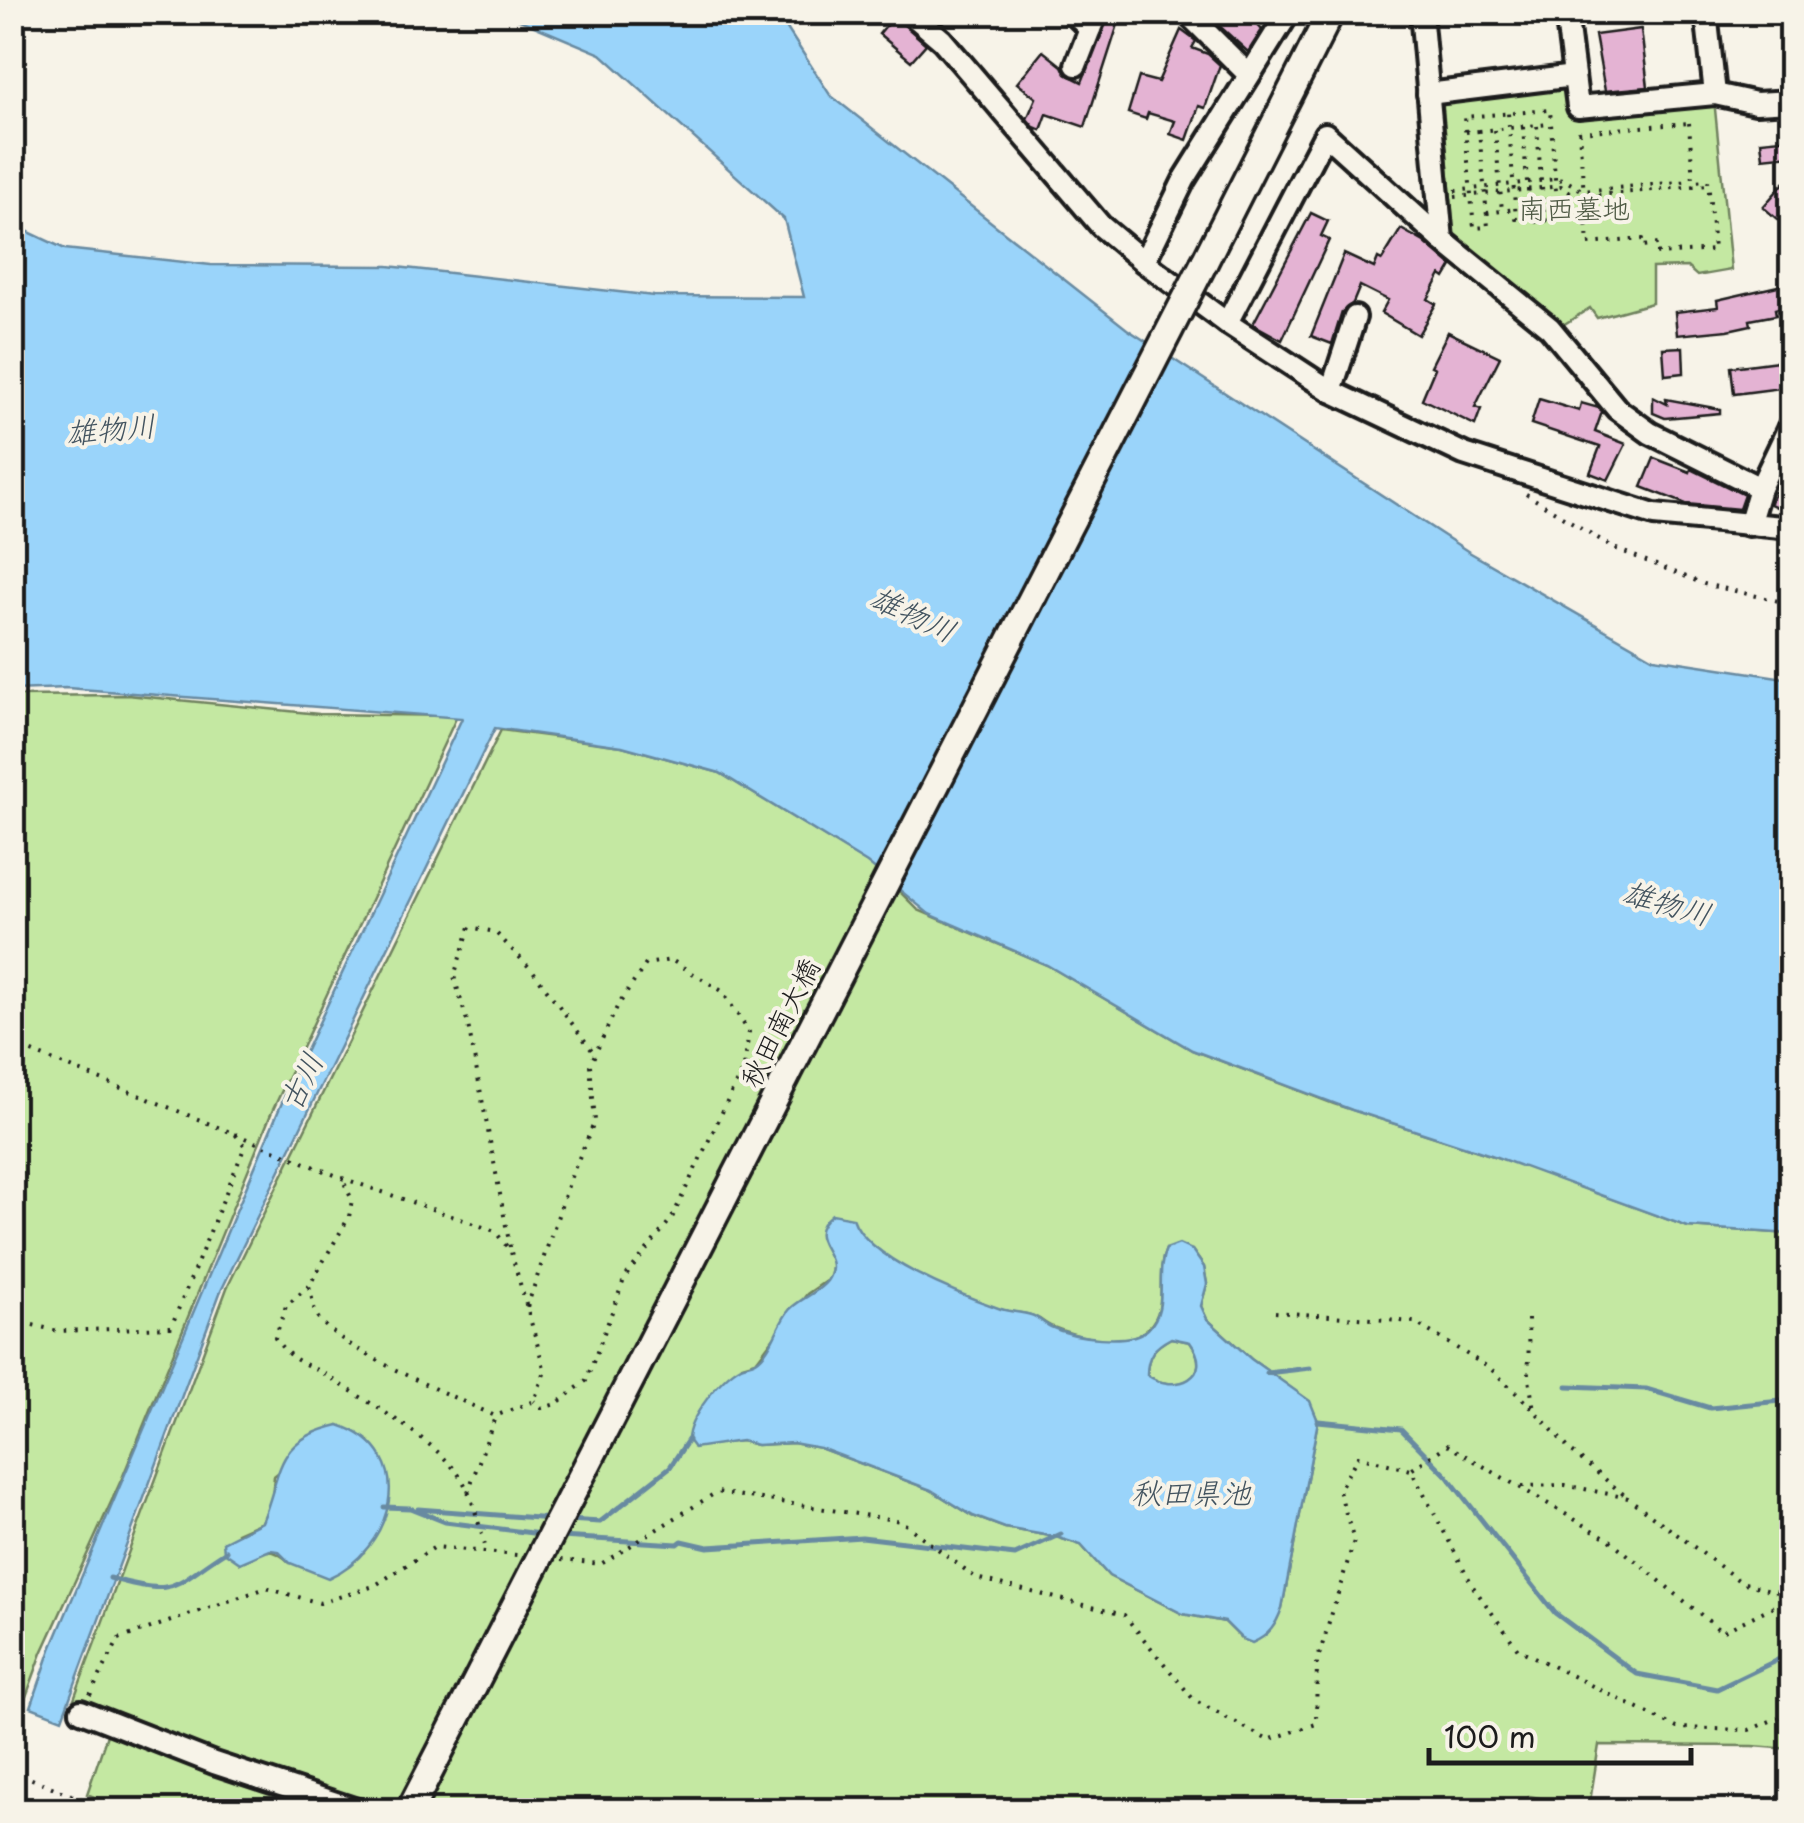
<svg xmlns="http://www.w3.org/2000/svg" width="1804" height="1823" font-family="'Playpen Sans','Klee One',sans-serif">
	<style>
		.green { fill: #c4e8a2; stroke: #70825f; stroke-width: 2.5; fill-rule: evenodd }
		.water { fill: #9ad4fa; stroke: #688aa1; stroke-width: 2.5; fill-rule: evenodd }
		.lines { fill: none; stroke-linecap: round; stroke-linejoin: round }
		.stream { stroke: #688aa1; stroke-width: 5 }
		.building { fill: #e4b3d3; stroke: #1c1c1c; stroke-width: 2.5 }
		.minor-casing { stroke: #1c1c1c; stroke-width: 28 }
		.tertiary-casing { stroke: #1c1c1c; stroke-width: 32 }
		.path { stroke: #1c1c1c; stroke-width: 4; stroke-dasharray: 2.5 8; stroke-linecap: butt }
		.minor { stroke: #f7f3e8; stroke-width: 20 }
		.tertiary { stroke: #f7f3e8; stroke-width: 25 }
		.tertiary-bridge-casing { stroke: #1c1c1c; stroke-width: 32; stroke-linecap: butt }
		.tertiary-bridge { stroke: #f7f3e8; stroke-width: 25 }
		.labels { text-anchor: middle; stroke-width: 8; stroke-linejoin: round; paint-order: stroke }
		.park-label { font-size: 28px; fill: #4e5944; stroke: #f7f3e8 }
		.street-label { font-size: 28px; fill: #1c1c1c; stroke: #f7f3e8 }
		.water-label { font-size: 30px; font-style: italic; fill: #42535f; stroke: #f7f3e8 }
	</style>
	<rect width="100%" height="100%" fill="#f7f3e8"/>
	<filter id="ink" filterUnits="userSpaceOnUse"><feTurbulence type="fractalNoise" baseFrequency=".01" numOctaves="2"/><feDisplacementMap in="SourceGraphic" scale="20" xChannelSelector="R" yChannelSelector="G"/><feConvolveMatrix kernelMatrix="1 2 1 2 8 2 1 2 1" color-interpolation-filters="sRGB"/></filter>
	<g filter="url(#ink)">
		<g class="green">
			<polygon points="1567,83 1570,111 1714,99 1731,270 1697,276 1687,267 1652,268 1652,303 1597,318 1590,308 1555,330 1505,277 1475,257 1454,234 1442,96"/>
			<polygon points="127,695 319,714 457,716 271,1114 123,1476 42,1653 13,1732 13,696"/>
			<path d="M 501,730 L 622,746 L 720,773 L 876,868 L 918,910 L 1047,965 L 1192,1050 L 1334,1104 L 1518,1164 L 1688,1227 L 1791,1234 L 1791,1749 L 1753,1746 L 1599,1745 L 1589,1808 L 1530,1796 L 1516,1810 L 126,1810 L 87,1794 L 109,1729 L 69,1712 L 227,1288 ZM 857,1231 C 890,1268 956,1296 1003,1310 C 1013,1313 1024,1312 1033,1316 C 1040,1318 1046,1325 1053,1327 C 1077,1337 1127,1349 1148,1328 C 1170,1307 1154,1275 1166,1249 L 1192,1250 L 1204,1267 L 1207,1284 L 1201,1306 L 1207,1319 L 1251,1359 L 1309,1401 L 1318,1421 L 1282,1608 L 1242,1639 L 1225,1622 L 1183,1614 L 1109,1576 L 1081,1545 L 1056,1537 L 1005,1528 L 973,1516 L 931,1490 L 820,1448 L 793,1443 L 757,1445 L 741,1441 L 694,1447 L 742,1365 L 756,1361 L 807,1294 L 830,1278 L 833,1263 ZM 339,1425 L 369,1441 L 383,1518 L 364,1552 L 290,1563 C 271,1544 262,1550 240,1563 L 237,1533 L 262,1522 L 272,1498 L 274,1476 Z"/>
			<path d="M 1171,1338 L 1190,1342 C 1216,1378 1175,1395 1147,1375 C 1147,1355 1154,1347 1171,1338 Z"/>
		</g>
		<g class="water">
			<polygon points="503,13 777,13 830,95 1127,329 1469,552 1654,658 1791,679 1791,1234 1688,1227 1491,1155 1352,1110 1192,1050 1047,965 929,914 867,863 720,773 622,746 495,728 220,1293 62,1719 31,1707 51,1649 286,1093 462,718 67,688 13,690 12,224 65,249 211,265 388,266 654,296 804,297 784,219 601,54"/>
			<path d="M 832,1214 L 853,1218 C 866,1259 961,1295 1001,1309 C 1010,1312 1021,1312 1031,1315 C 1039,1317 1043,1324 1051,1327 C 1072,1337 1129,1346 1148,1329 C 1170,1308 1154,1275 1166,1249 L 1179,1244 L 1192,1250 L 1204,1267 L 1207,1284 L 1201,1306 L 1207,1319 L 1251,1359 L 1310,1401 L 1318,1421 L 1282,1608 C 1276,1625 1269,1636 1252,1643 L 1242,1639 L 1225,1622 L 1183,1614 L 1109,1576 L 1081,1545 L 1056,1537 L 1005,1528 L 973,1516 L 931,1490 L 820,1448 L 793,1443 L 757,1445 L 741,1441 L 694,1448 L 688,1440 C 688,1418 721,1377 741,1366 C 745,1364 751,1364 756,1361 C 772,1351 777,1324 790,1309 C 801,1298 818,1293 827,1281 C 847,1253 798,1241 832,1214 ZM 1171,1338 L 1190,1342 C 1216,1377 1175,1395 1147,1375 C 1147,1355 1154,1347 1171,1338 Z"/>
			<path d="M 339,1425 C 423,1453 391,1552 328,1578 L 290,1563 L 278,1551 L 270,1550 L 240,1563 L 224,1552 L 223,1542 L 262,1522 C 283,1471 273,1440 339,1425 Z"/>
		</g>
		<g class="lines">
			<g class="stream">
				<polyline points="1267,1373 1310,1368"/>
				<polyline points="1567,1386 1646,1389 1710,1408 1792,1400"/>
				<polyline points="1318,1421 1401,1429 1447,1476 1555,1613 1637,1674 1717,1689 1792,1653"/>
				<polyline points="384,1507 410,1508 445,1522 540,1534"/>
				<polyline points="418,1509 552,1519"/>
				<polyline points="568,1520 600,1522 670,1467 688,1440"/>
				<polyline points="561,1537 678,1544 682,1541 708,1547 862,1537 1015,1555 1061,1534"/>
				<path d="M 110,1578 C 179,1598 170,1586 226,1551"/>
			</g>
		</g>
		<g class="building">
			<polygon points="1110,12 1122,12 1085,127 1047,114 1041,130 1034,127 1027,119 1036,98 1017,83 1043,51 1062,66 1066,74 1082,82"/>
			<polygon points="1222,12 1246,12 1262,30 1248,52 1214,21"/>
			<polygon points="894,16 926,44 911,61 879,34"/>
			<polygon points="1641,29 1648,87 1605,91 1595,35"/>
			<polygon points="1181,30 1196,41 1192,48 1208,54 1220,65 1205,108 1199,106 1187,140 1170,134 1175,121 1148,113 1146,119 1128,113 1139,77 1158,82"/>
			<polygon points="1792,138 1792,155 1763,158 1761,141"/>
			<polygon points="1784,183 1792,190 1792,232 1763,207"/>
			<polygon points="1311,213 1328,221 1321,236 1329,240 1282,340 1253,324"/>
			<polygon points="1401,229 1424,242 1452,266 1445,278 1441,275 1428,299 1436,304 1418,335 1381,313 1388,300 1360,286 1353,303 1342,312 1332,344 1311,336 1344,254 1374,268 1378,258 1382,260"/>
			<polygon points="1782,285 1786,306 1775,309 1776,315 1750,320 1751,325 1728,330 1677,335 1675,312 1718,307 1717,300"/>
			<polygon points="1448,332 1500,357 1475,407 1481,409 1475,425 1422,399 1435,368 1431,366"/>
			<polygon points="1683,347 1684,373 1665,375 1663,348"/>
			<polygon points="1786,360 1789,387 1734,394 1731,367"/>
			<polygon points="1653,397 1667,404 1666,399 1720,409 1720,413 1665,418 1653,413"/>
			<polygon points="1539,399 1579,411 1581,403 1599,408 1602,412 1595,432 1626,444 1608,480 1590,473 1600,447 1531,424"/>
			<polygon points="1792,457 1792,514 1770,504"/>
			<polygon points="1654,458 1690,472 1691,469 1744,495 1739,509 1686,504 1642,487"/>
		</g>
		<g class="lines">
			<defs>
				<g id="minor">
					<polyline points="909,12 942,40 1101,226 1144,262 1227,323 1331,391 1464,454 1654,515 1792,528"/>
					<polyline points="1072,12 1090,29 1097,12"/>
					<polyline points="1186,12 1249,75"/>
					<polyline points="1421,12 1442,240"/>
					<polyline points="1566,12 1578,107 1715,94 1756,103 1792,101"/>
					<polyline points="1706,12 1715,94"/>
					<polyline points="1076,65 1090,29"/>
					<polyline points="1428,94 1574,76"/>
					<polyline points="1144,262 1184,180 1289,12"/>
					<polyline points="1227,323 1325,134 1442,240 1550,328 1617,409 1650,433 1760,488"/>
					<polyline points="1331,391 1355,317"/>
					<polyline points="1749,525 1760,488 1792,421"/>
					<polyline points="81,1711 214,1763 357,1810"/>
				</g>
				<polyline id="tertiary" points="1204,263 1331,12"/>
			</defs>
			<use href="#minor" class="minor-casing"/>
			<use href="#tertiary" class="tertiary-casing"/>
			<g class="path">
				<polygon points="1689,123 1693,181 1708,180 1714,250 1658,254 1658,244 1643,246 1643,239 1588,244 1579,132"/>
				<polyline points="1537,126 1541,181"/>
				<polyline points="1523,127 1527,182"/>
				<polyline points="1495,130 1502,211"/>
				<polyline points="1479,131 1549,124"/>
				<polyline points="1466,132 1479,131 1488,227 1474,228 1464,117 1550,110 1558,219 1533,222 1529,218 1516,219 1508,113"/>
				<polyline points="1542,188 1545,221"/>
				<polyline points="1528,189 1529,218"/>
				<polyline points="1455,191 1555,179 1565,180 1583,191 1691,181"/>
				<polyline points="1455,197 1561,186 1577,197 1707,185"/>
				<polyline points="1487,213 1515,209"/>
				<polyline points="1526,494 1614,548 1704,584 1792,604"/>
				<polyline points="12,1044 235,1134 245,1146 171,1327 58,1331 12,1320"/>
				<path d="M 235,1134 L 342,1178 L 495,1231 L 511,1252 L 545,1371 L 534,1401 L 495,1416 C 455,1397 339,1350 317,1316 C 313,1309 312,1295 309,1286 L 349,1217 L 352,1200 L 342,1178"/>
				<polyline points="510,1247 468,1025 454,976 470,927 495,932 533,971 594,1053"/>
				<path d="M 309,1286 L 286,1306 L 275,1338 C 293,1364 306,1362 331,1378 C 370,1404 444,1444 465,1485 C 475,1505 480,1530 487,1552"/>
				<polyline points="527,1307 572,1174 595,1121 590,1065 617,1007 646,964 671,960 722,991 749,1032 744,1066 672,1218 625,1277 586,1381 556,1404 542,1408 534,1401"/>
				<polyline points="1275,1312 1414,1322 1491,1369 1534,1410 1572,1452 1628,1498"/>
				<polyline points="1528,1319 1529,1379 1534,1410"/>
				<polyline points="1522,1486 1565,1485 1628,1498 1741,1582 1792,1596"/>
				<polyline points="468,1492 495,1417"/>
				<polyline points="561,1560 601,1564 717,1492 901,1521 976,1578 1124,1615 1194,1700 1268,1740 1316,1724 1317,1662 1354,1541 1339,1490 1358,1456 1411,1470"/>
				<polyline points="1792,1597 1722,1632 1610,1540 1447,1445 1411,1470 1474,1588 1518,1649 1677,1728 1749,1730 1792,1712"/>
				<polyline points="90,1695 119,1639 266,1588 320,1603 374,1586 435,1547 517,1555"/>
				<polyline points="12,1771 109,1810"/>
			</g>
			<use href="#minor" class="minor"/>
			<use href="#tertiary" class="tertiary"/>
			<defs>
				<polyline id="tertiary-bridge" points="410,1810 1204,263"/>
			</defs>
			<use href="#tertiary-bridge" class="tertiary-bridge-casing"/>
			<use href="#tertiary-bridge" class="tertiary-bridge"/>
		</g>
	</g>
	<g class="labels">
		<g class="park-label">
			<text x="1574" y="219">南西墓地</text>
		</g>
		<g class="street-label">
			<text transform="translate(780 1023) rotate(-63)" y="10">秋田南大橋</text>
		</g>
		<g class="water-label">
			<text transform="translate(111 430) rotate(-5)" y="10">雄物川</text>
			<text transform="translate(913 615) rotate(25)" y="10">雄物川</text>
			<text transform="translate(1667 904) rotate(16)" y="10">雄物川</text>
			<text transform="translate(302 1082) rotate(-64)" y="10">古川</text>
			<text x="1191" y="1504">秋田県池</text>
		</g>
	</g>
	<rect width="1804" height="1823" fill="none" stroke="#f7f3e8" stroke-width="50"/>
	<rect x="25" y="25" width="1754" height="1773" fill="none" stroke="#1c1c1c" stroke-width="4" filter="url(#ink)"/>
	<path d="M1429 1748v15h262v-15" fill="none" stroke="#1c1c1c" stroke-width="5"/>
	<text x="1444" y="1748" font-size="30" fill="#1c1c1c" stroke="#f7f3e8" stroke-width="8" paint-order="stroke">100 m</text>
</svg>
